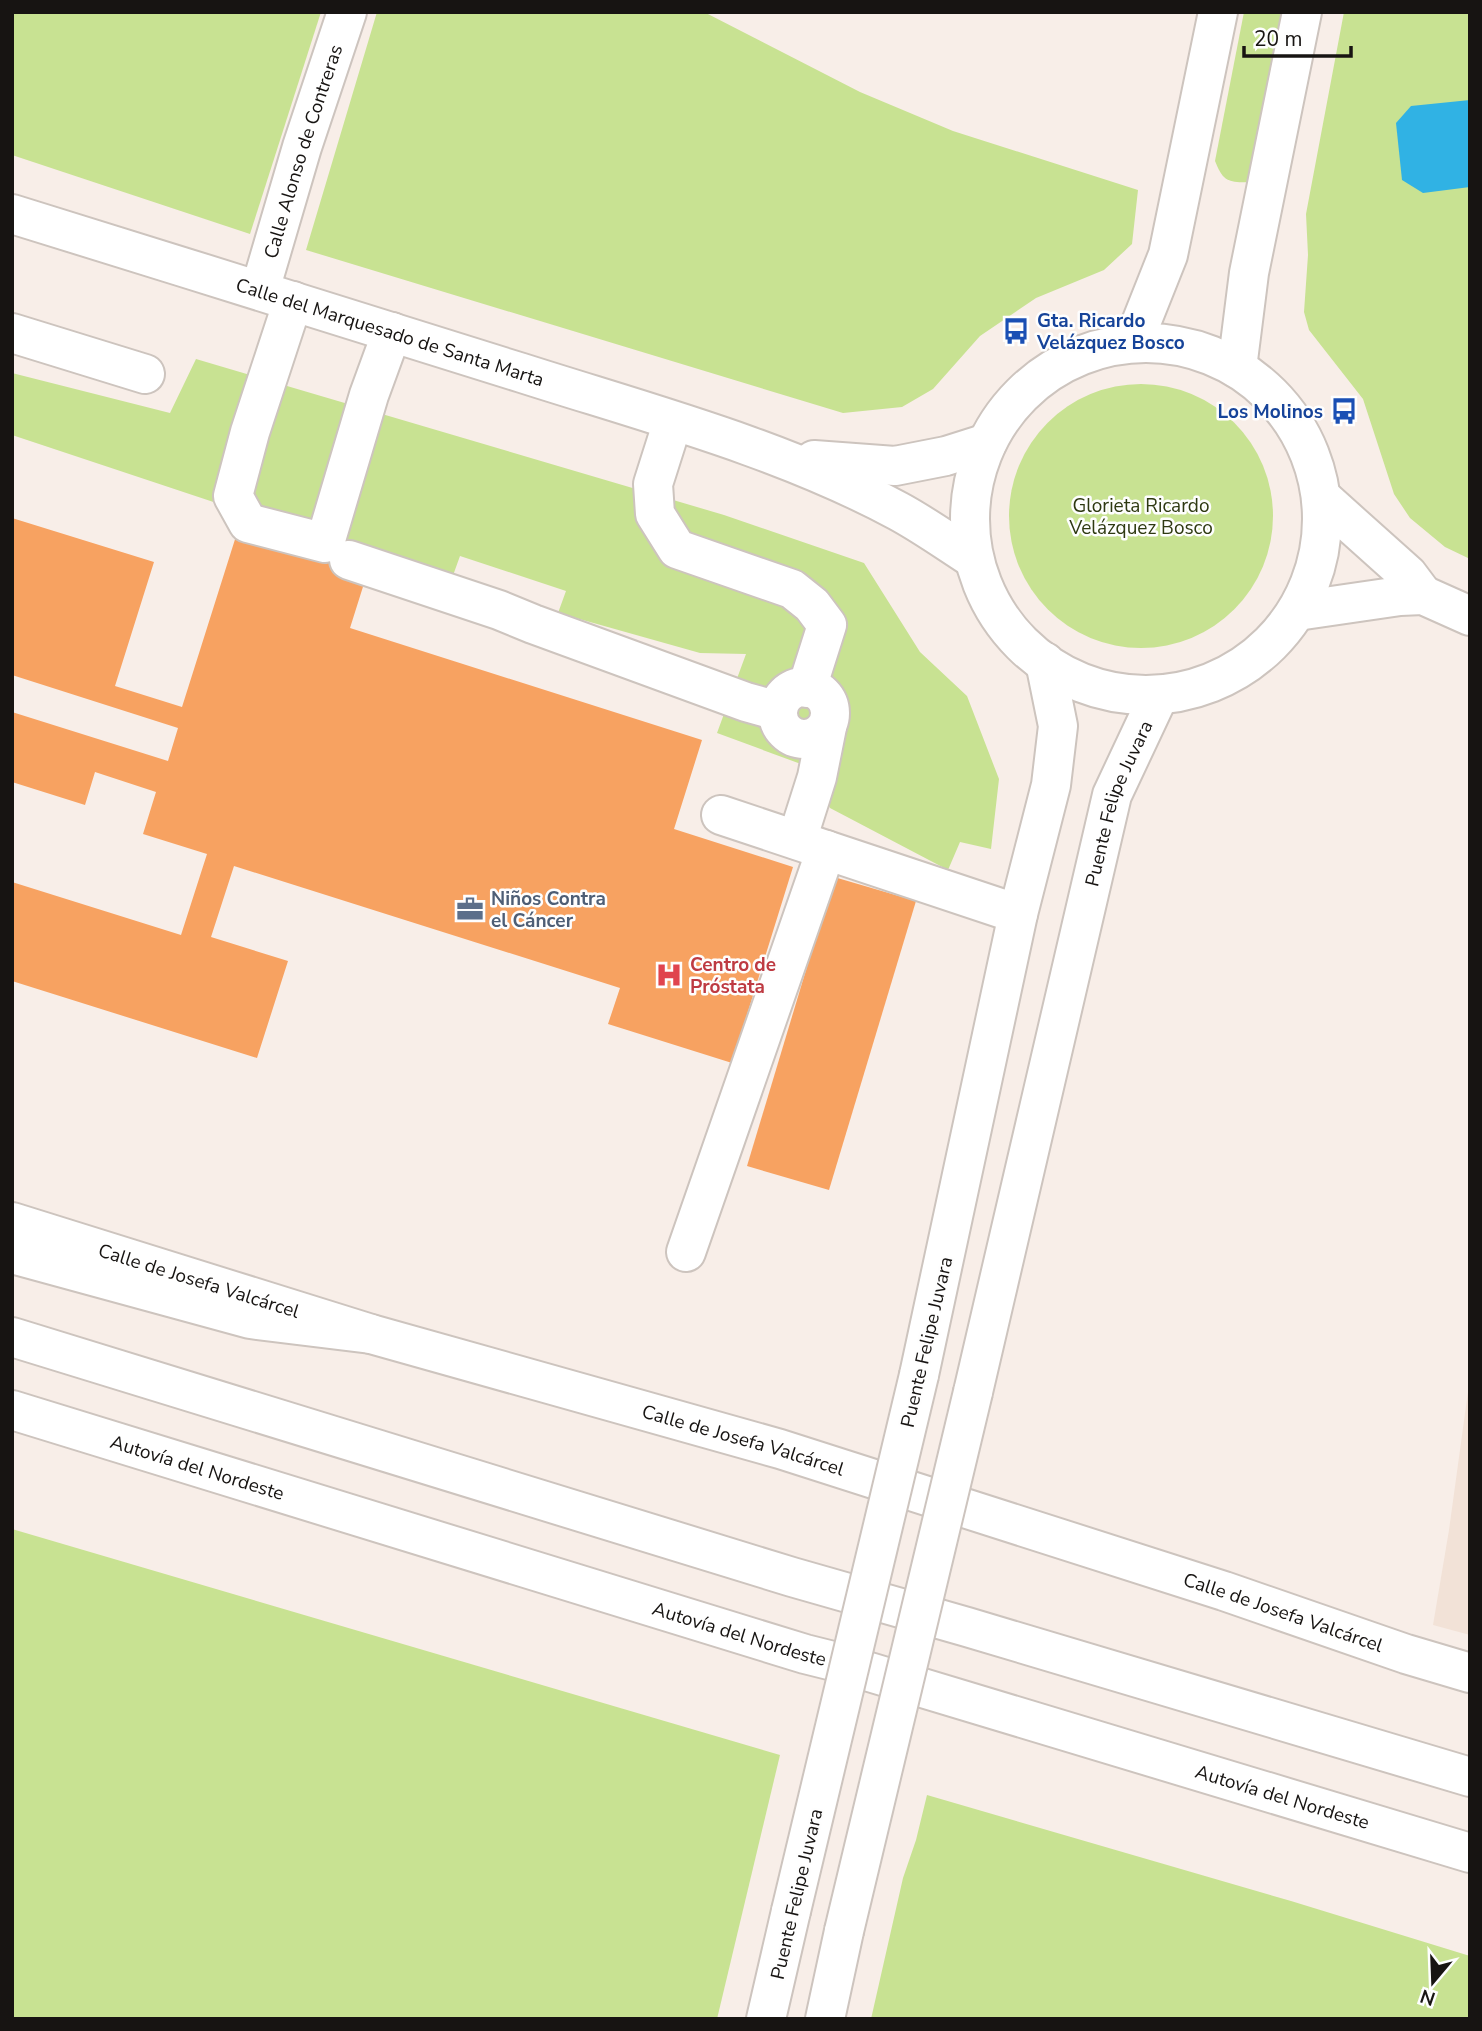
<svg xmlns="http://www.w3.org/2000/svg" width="1482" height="2031" font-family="'Nunito Sans',sans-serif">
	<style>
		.built { fill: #f2e2d7 }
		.green { fill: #c8e292 }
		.water { fill: #30b2e4 }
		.building { fill: #f7a261 }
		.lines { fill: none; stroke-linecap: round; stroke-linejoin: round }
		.minor-casing { stroke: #cdc4be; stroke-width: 42 }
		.major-casing { stroke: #cdc4be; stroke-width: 42 }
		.highway-casing { stroke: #cdc4be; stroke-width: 42 }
		.minor { stroke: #fff; stroke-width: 38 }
		.major { stroke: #fff; stroke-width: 38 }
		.highway { stroke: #fff; stroke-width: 38 }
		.major-bridge-casing { stroke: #cdc4be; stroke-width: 42; stroke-linecap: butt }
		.major-bridge { stroke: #fff; stroke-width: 38 }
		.labels { text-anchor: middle; stroke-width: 5; stroke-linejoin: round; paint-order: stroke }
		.street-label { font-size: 19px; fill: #171412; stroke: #fefefe }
		.transit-label { font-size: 19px; font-weight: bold; fill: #164399; stroke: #fefefe; text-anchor: start }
		.park-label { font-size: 19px; fill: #2e3911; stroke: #fefefe }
		.service-label { font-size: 19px; font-weight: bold; fill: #4e5e75; stroke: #fefefe; text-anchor: start }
		.health-label { font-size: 19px; font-weight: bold; fill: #be3a42; stroke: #fefefe; text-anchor: start }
	</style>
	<rect width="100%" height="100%" fill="#f8eee8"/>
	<polygon class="built" points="1470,1377 1470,1635 1433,1625 1449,1530"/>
	<g class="green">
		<polygon points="12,12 321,12 250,234 12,155"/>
		<polygon points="377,12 704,12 860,92 953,131 1138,190 1132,244 1104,270 1036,298 980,336 933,389 902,407 843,413 306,250"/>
		<path d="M 1244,12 L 1288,12 L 1250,182 C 1228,183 1223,181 1215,161 Z"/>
		<polygon points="1344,12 1470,12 1470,559 1445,547 1410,518 1394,494 1363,399 1309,330 1304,312 1308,255 1306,214"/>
		<polygon points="196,359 724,515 864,563 920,652 967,696 999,779 991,849 960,842 948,870 830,808 809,767 717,733 746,654 700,653 558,613 566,591 460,556 451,581 12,435 12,373 170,413"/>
		<circle cx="1141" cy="516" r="132"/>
		<polygon points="12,1529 780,1755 717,2019 12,2019"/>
		<polygon points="927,1795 1291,1901 1470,1956 1470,2019 871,2019 903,1878 916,1840"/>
	</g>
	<polygon class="water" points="1470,100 1470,187 1423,193 1402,180 1396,123 1411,106"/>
	<g class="building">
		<polygon points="12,518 154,562 115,686 182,707 237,533 367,574 350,628 702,740 674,829 793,867 732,1063 608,1024 620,988 234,866 211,937 288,961 257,1058 12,981 12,882 181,935 207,854 143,834 156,792 95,772 85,805 12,782 12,712 168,761 178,728 12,675"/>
		<polygon points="834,877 916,901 829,1190 747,1166"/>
	</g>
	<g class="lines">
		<defs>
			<g id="minor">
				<path id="s1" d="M 12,214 C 182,267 352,319 522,373 C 647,413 781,448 898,511 C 924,525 949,543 974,559"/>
				<path id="s2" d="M 260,290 L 302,147 L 347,12"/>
				<polyline points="293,301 250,432 233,496 248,523 325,543 369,395 392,332"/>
				<polyline points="12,333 145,374"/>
				<polyline points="673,421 653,484 655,514 677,549 792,589 812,605 827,625 807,688"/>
				<polyline points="814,460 895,466 946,456 987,443"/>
				<polyline points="1321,497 1408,575 1423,595"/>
				<polyline points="349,560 499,610 533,624 746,702 778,711"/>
				<polyline points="1297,611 1400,596 1423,595 1470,616"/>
				<circle cx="804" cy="713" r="26"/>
				<polyline points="721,815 1018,914"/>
				<polyline points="797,840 817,777 827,727"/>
				<path id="s3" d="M 12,1222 L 371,1334 L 780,1449 L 1224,1591 L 1406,1654 L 1470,1673"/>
				<polyline points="686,1252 826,850"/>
			</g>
			<g id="major">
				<polyline points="1133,343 1168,255 1218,12"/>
				<circle cx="1146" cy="519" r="176"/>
				<polyline points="1237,368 1249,273 1302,12"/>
				<polyline points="919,1375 1018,914 1051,785 1058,726 1045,662"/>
				<path id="s4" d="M 973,1392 L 1112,795 L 1159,695"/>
				<polyline points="766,2019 791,1911"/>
				<polyline points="825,2019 844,1931"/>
			</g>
			<g id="highway">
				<polyline points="12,1254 250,1319 371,1334"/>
				<polyline points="12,1337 792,1577 967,1627 1470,1777"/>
				<path id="s5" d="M 12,1410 L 805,1654 L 833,1661 L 1470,1853"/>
			</g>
		</defs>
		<use href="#minor" class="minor-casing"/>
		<use href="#major" class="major-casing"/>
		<use href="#highway" class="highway-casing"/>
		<use href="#minor" class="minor"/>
		<use href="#major" class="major"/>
		<use href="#highway" class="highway"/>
		<defs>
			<g id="major-bridge">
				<polyline points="791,1911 919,1375"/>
				<polyline points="844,1931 973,1392"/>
			</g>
		</defs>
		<use href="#major-bridge" class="major-bridge-casing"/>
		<use href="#major-bridge" class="major-bridge"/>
	</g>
	<defs>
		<symbol id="bus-bare" viewBox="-9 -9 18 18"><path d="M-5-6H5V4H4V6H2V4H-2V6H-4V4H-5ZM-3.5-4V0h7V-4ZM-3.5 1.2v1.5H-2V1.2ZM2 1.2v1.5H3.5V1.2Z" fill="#1a4fb4" stroke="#fefefe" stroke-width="2.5" paint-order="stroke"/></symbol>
		<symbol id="office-bare" viewBox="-9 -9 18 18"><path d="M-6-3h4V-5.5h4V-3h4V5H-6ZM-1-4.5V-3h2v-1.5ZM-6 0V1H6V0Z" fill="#5c6f8a" stroke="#fefefe" stroke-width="2.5" paint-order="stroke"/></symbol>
		<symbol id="hospital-bare" viewBox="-9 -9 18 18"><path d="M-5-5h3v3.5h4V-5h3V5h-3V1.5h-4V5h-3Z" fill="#e0444e" stroke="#fefefe" stroke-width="2.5" paint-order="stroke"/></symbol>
	</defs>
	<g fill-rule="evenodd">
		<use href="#bus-bare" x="997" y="312" width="38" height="38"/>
		<use href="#bus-bare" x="1325" y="392" width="38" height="38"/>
		<use href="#office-bare" x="451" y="890" width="38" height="38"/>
		<use href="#hospital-bare" x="650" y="956" width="38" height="38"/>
	</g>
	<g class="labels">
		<g class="street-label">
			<text dy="7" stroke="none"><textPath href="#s2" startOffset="145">Calle Alonso de Contreras</textPath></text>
			<text dy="7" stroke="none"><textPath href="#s1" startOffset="396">Calle del Marquesado de Santa Marta</textPath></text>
			<text dy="7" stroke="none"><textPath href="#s4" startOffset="607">Puente Felipe Juvara</textPath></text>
			<text dy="7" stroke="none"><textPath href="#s3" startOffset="196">Calle de Josefa Valcárcel</textPath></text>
			<text transform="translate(926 1342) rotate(-77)" y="7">Puente Felipe Juvara</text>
			<text dy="7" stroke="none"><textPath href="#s3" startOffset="763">Calle de Josefa Valcárcel</textPath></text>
			<text dy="7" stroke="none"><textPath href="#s5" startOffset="194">Autovía del Nordeste</textPath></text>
			<text dy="7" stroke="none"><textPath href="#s3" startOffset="1330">Calle de Josefa Valcárcel</textPath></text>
			<text dy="7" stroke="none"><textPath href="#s5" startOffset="761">Autovía del Nordeste</textPath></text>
			<text dy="7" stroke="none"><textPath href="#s5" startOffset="1328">Autovía del Nordeste</textPath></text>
			<text transform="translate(796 1894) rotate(-77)" y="7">Puente Felipe Juvara</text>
		</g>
		<g class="transit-label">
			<text x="1037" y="327">Gta. Ricardo<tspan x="1037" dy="22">Velázquez Bosco</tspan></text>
			<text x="1323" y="418" text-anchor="end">Los Molinos</text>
		</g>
		<g class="park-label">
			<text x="1141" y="512">Glorieta Ricardo<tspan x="1141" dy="22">Velázquez Bosco</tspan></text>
		</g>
		<g class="service-label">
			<text x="491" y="905">Niños Contra<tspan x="491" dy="22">el Cáncer</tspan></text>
		</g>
		<g class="health-label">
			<text x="690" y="971">Centro de<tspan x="690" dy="22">Próstata</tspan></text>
		</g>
	</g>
	<rect width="1482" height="2031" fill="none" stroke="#171412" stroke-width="28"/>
	<g transform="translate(1433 1982) rotate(199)" stroke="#fefefe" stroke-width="5" paint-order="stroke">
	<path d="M0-5L12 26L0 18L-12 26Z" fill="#171412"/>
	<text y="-10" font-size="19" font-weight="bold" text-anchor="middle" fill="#171412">N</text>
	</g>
	<path d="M1244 46v10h107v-10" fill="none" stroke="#171412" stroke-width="3.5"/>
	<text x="1254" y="46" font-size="21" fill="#171412" stroke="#fefefe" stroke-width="5" paint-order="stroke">20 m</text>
</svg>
